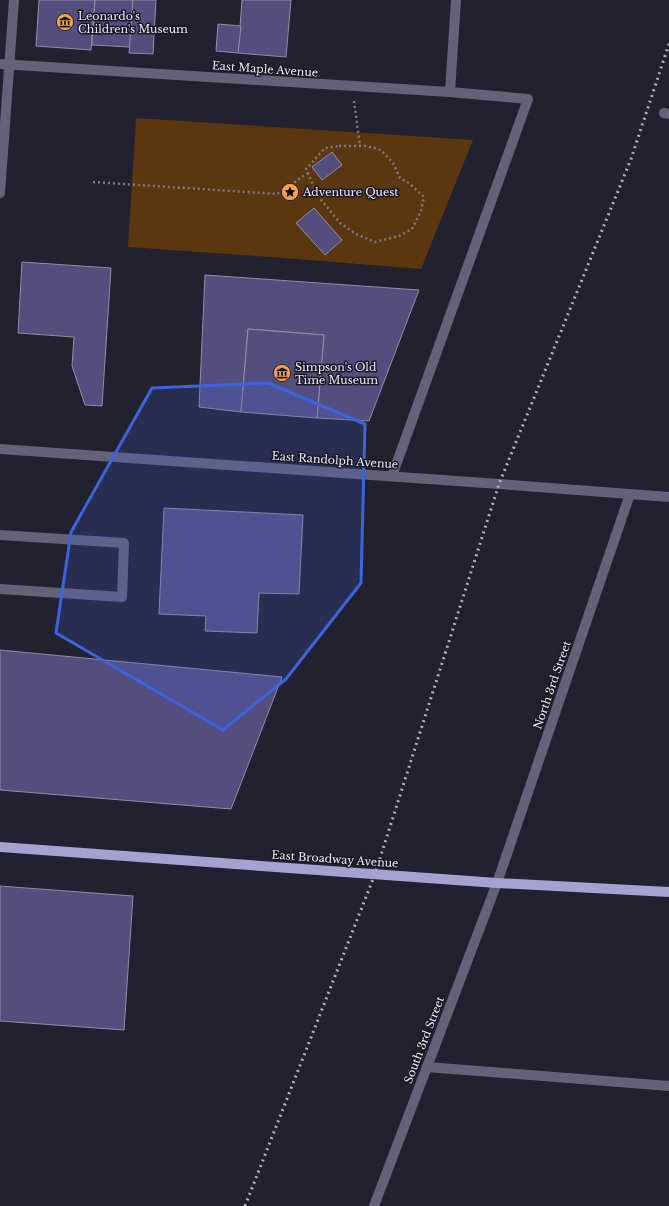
<svg xmlns="http://www.w3.org/2000/svg" width="669" height="1206" font-family="'Libre Baskerville',serif">
	<style>
		.green { fill: #5a370e }
		.building { fill: #544e7f; stroke: #908fa2 }
		.lines { fill: none; stroke-linecap: round; stroke-linejoin: round }
		.path { stroke: #7b7b88; stroke-width: 2.5; stroke-dasharray: 2 3; stroke-linecap: butt }
		.minor { stroke: #646279; stroke-width: 10 }
		.major { stroke: #a5a1d0; stroke-width: 10 }
		.rail { stroke: #b1b0bc; stroke-width: 3; stroke-dasharray: 2 4; stroke-linecap: butt }
		.marked { fill: #3c65dc; fill-opacity: 0.2; stroke: #3c65dc; stroke-width: 3; stroke-linejoin: round }
		.labels { text-anchor: middle; stroke-width: 3; stroke-linejoin: round; paint-order: stroke }
		.poi-label { font-size: 11px; fill: #eaeaf4; stroke: #191826; text-anchor: start }
		.street-label { font-size: 11px; fill: #eaeaf4; stroke: #191826 }
	</style>
	<rect width="100%" height="100%" fill="#222130"/>
	<polygon class="green" points="136,118 473,140 421,269 284,258 128,247"/>
	<g class="building">
		<polygon points="39,0 95,0 91,50 36,46"/>
		<polygon points="95,0 133,0 130,47 92,45"/>
		<polygon points="133,0 156,0 153,54 129,53"/>
		<polygon points="242,0 291,0 286,57 238,53"/>
		<polygon points="218,24 241,26 238,53 216,51"/>
		<polygon points="332,152 342,165 322,180 312,167"/>
		<polygon points="314,208 342,240 325,255 296,223"/>
		<polygon points="22,262 111,268 102,406 85,405 72,366 74,337 18,333"/>
		<polygon points="205,275 419,290 369,421 317,418 324,335 248,329 241,412 199,407"/>
		<polygon points="248,329 324,335 317,418 241,412"/>
		<polygon points="164,508 303,515 299,594 259,593 257,633 205,631 206,616 159,614"/>
		<polygon points="0,650 282,677 231,809 0,790"/>
		<polygon points="0,886 133,896 124,1030 0,1021"/>
	</g>
	<g class="lines">
		<g class="path">
			<polyline points="354,101 360,146"/>
			<polygon points="339,146 366,146 381,150 393,163 400,178 409,183 424,197 421,211 412,229 399,236 375,242 356,234 340,223 318,196 306,169 325,148"/>
			<polyline points="93,182 277,194 308,173"/>
		</g>
		<g class="minor">
			<polyline points="0,64 450,92 528,99 392,476"/>
			<polyline points="450,92 456,0"/>
			<polyline points="664,113 669,114"/>
			<polyline points="0,193 14,0"/>
			<polyline points="0,449 499,484 669,497"/>
			<polyline points="0,535 124,543 122,597 0,589"/>
			<polyline points="427,1067 669,1086"/>
			<polyline points="374,1206 497,883 630,494"/>
		</g>
		<polyline class="major" points="0,847 497,883 669,892"/>
		<polyline class="rail" points="245,1206 375,874 499,484 631,159 669,44"/>
	</g>
	<path class="marked" d="M 268,383 L 365,424 L 361,583 L 286,679 L 223,730 L 56,633 L 71,532 L 152,388 Z"/>
	<defs>
		<symbol id="museum-disc" viewBox="-11 -11 22 22"><circle r="9.5" fill="#f6a247" stroke="#191826"/><path d="M0-6L6-3V-2H-6V-3ZM-5-1h2V3h-2ZM-1-1h2V3h-2ZM3-1h2V3H3ZM-6 4H6V6H-6Z" fill="#111"/></symbol>
		<symbol id="sight-disc" viewBox="-11 -11 22 22"><circle r="9.5" fill="#f6a247" stroke="#191826"/><path d="M0-6L1.8-2.2L6-1.7L2.9 1.2L3.7 5.4L0 3.3L-3.7 5.4L-2.9 1.2L-6-1.7L-1.8-2.2Z" fill="#111"/></symbol>
	</defs>
	<g fill-rule="evenodd">
		<use href="#museum-disc" x="55" y="12" width="20" height="20"/>
		<use href="#sight-disc" x="280" y="182" width="20" height="20"/>
		<use href="#museum-disc" x="272" y="363" width="20" height="20"/>
	</g>
	<g class="labels">
		<g class="poi-label">
			<text x="78" y="20">Leonardo's<tspan x="78" dy="13">Children's Museum</tspan></text>
			<text x="303" y="196">Adventure Quest</text>
			<text x="295" y="371">Simpson's Old<tspan x="295" dy="13">Time Museum</tspan></text>
		</g>
		<g class="street-label">
			<text transform="translate(265 69) rotate(4)" y="4">East Maple Avenue</text>
			<text transform="translate(335 460) rotate(4)" y="4">East Randolph Avenue</text>
			<text transform="translate(552 685) rotate(-71)" y="4">North 3rd Street</text>
			<text transform="translate(335 859) rotate(4)" y="4">East Broadway Avenue</text>
			<text transform="translate(424 1040) rotate(-69)" y="4">South 3rd Street</text>
		</g>
	</g>
</svg>
